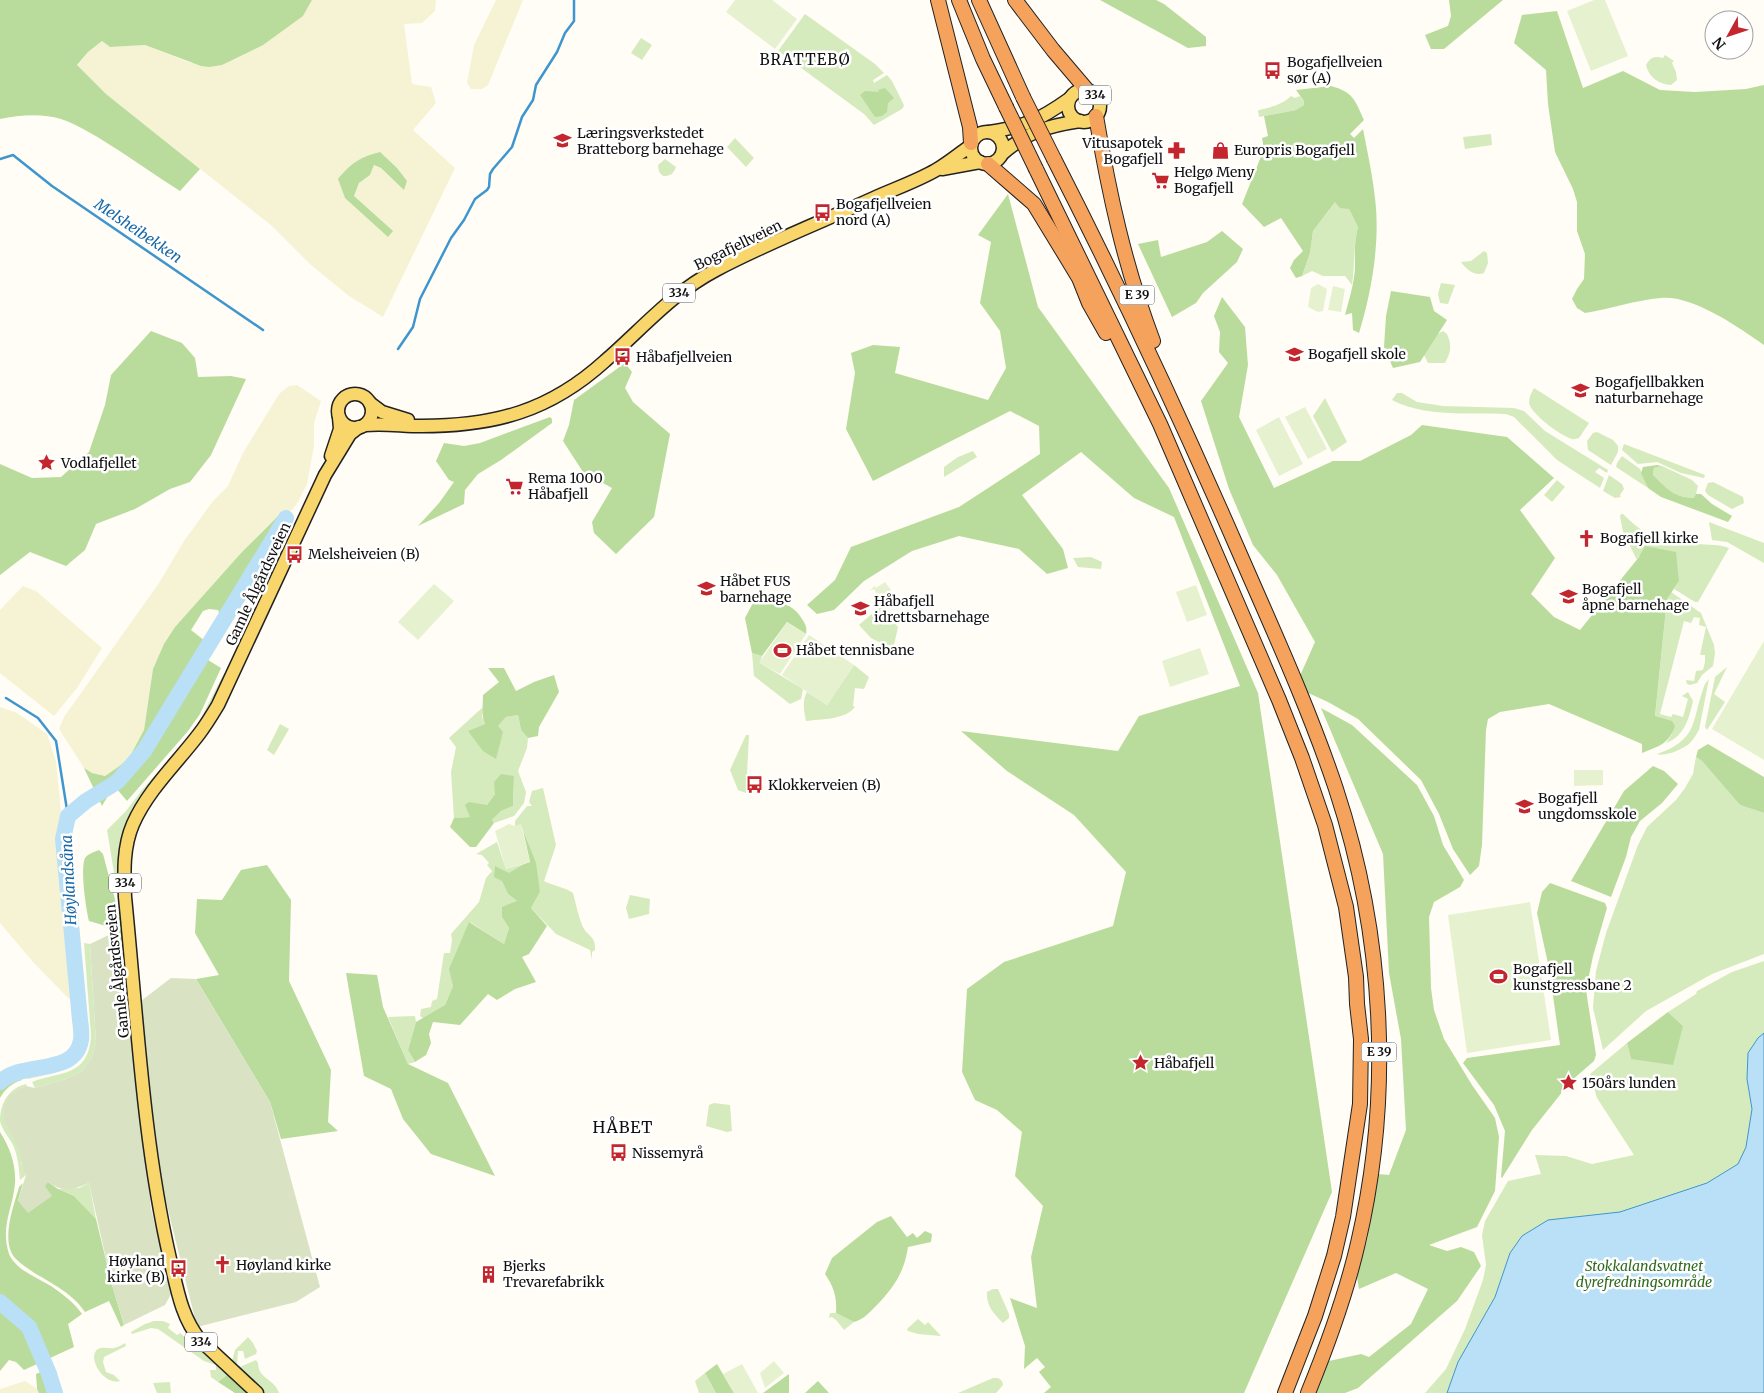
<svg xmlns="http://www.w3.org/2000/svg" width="1764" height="1393" font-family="Merriweather,serif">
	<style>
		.farmland { fill: #f6f3d4; fill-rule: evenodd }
		.green { fill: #d5ebbd }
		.forest { fill: #b9dc9c }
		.cemetery { fill: #d9e3c4 }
		.pitch { fill: #e6f2cf }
		.water { fill: #b9e0f7; stroke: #3f96cf }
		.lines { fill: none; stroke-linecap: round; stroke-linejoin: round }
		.stream { stroke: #3f96cf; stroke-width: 2.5 }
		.river { stroke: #b9e0f7; stroke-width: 16 }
		.major-casing { stroke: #222; stroke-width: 15 }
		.highway-casing { stroke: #222; stroke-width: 16 }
		.major { stroke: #f9d66b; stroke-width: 12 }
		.highway { stroke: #f5a25d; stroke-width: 14 }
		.highway-bridge-casing { stroke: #222; stroke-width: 16; stroke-linecap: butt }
		.highway-bridge { stroke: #f5a25d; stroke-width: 14 }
		.labels { text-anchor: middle; stroke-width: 5; stroke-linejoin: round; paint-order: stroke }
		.shield { fill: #fff; stroke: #585858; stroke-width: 1 }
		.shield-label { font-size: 12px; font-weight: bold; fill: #111 }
		.poi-label { font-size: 14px; fill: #111; stroke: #fff; text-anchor: start }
		.street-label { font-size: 14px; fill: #111; stroke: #fff }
		.park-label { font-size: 14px; font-style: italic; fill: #2f6b1f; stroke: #fff }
		.neighbourhood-label { font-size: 15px; letter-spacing: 1px; fill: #111; stroke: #fff }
		.water-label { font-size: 15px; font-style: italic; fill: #1768a6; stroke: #fff }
		.quarter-label { font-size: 16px; letter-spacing: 1px; fill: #111; stroke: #fff }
	</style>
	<rect width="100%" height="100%" fill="#fffdf5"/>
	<g class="farmland">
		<path d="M 312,0 L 436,0 L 435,11 L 422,23 L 404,24 L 412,84 L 431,87 L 436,103 L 413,130 L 455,168 L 383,317 L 349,296 L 311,265 L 272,226 L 106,94 L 77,66 L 88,52 L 102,41 L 110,47 L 145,45 L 191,63 L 303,16 ZM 364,156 L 407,181 L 404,189 L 381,168 L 374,165 L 370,175 L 359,183 L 354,196 Z"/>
		<polygon points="496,0 523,0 488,85 482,89 471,89 467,83 474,45"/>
		<polygon points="297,385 321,401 314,423 314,446 307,484 298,502 292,510 281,513 262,531 175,627 153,669 144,730 128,760 105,776 92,773 84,768 59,729 64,717 159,583 184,541 213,501 228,486 243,453 279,394 289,386"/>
		<polygon points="23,586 36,591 102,648 77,688 54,716 0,673 0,610"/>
		<polygon points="0,707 17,713 47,734 56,761 62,822 60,875 75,1005 34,963 0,923"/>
		<polygon points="25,1381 37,1389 39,1393 0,1393 0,1389"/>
	</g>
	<g class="green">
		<polygon points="805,14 875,64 884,73 873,80 874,83 887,75 892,81 903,103 904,106 902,109 874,125 864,114 778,51"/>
		<polygon points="641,38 652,45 642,60 631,53"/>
		<path d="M 1665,55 L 1674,61 L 1672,63 L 1676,72 L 1677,80 L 1671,85 C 1659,84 1649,78 1646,65 C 1651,57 1654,56 1663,58 Z"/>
		<path d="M 1291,96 L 1295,98 L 1300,96 L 1304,101 L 1304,105 L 1296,110 L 1259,117 L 1258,111 L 1259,110 C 1271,107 1282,105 1291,96 Z"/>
		<polygon points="1491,134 1492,145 1465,149 1463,137"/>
		<polygon points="735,138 754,158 746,167 727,147"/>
		<path d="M 665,159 L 676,167 C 673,174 671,176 663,176 L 659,172 L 658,165 Z"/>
		<path d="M 1335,202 L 1349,209 L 1358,227 C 1353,246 1355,265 1352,285 L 1345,276 L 1323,276 L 1312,271 L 1302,276 L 1310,253 L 1313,231 Z"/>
		<path d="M 1484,251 L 1487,253 L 1488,263 L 1484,273 C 1475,277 1466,269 1461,262 L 1471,261 Z"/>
		<polygon points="1441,283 1455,285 1448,304 1440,303 1438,294"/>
		<path d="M 1443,331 L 1447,334 C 1452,345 1451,352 1445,363 L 1428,363 L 1423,353 L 1432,337 Z"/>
		<path d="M 1534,388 L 1589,423 L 1579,438 C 1577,438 1575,440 1572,439 C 1561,436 1531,414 1529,403 C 1529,398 1531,393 1534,388 Z"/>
		<path d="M 1397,393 L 1402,393 L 1417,402 L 1443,406 L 1514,408 L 1524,411 L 1545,431 L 1608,470 L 1607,473 L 1599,468 L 1595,472 L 1604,478 L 1600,488 L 1557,460 L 1514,417 L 1506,414 C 1468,412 1427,418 1392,400 Z"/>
		<polygon points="1325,398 1347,442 1332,452 1313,416"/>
		<polygon points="1597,432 1613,440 1618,446 1618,452 1611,465 1588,450 1587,441 1593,433"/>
		<polygon points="1624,444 1705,475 1704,478 1681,473 1657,462 1638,464 1622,450"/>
		<polygon points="973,451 977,457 944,477 944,467 958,457"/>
		<polygon points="1622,456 1640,469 1648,488 1616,467 1617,463"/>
		<path d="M 1662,466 L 1692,480 L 1698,486 L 1695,498 C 1673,497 1667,490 1653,475 L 1654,468 Z"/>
		<polygon points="1609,475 1622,484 1624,489 1620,495 1621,497 1615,498 1603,491"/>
		<polygon points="1557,480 1565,487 1552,502 1544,495"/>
		<polygon points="1713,482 1743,497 1744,503 1732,509 1708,495 1705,491 1708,483"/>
		<path d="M 1621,514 L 1623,514 C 1647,538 1664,544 1697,544 C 1708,545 1719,544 1729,548 L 1698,602 L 1695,602 L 1674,589 L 1679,581 L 1639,556 L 1637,560 L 1623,532 L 1620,516 Z"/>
		<polygon points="1709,522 1764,543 1764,563 1727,542 1712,540"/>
		<polygon points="1091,557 1102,562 1101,569 1078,567 1073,558"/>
		<path d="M 1671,592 L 1701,613 L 1714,645 L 1715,653 L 1713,666 L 1702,675 L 1697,683 L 1690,685 L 1687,684 L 1686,680 L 1694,681 L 1696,671 L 1703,670 L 1705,662 L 1705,655 L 1700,655 L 1706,627 L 1699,625 L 1700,618 L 1694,617 L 1691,623 L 1684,621 L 1660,714 L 1671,717 L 1673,714 L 1683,717 L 1688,699 L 1682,696 L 1688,692 L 1693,701 C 1689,718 1685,736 1666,743 L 1672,734 L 1655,717 L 1667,599 Z"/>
		<polygon points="881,606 898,627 894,645 888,647 871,638 859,625"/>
		<polygon points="752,653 762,656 760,663 803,689 801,699 790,704 754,676"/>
		<polygon points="233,662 234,663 198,731 149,791 117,882 114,873 107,830 126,811 142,790 185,742 197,726 222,677"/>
		<path d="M 854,665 L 869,677 L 864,689 L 855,688 L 853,706 L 855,707 C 845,720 821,719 806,721 C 804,711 802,700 807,692 L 827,705 Z"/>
		<polygon points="1727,667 1714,694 1725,702 1707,730 1705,727 1715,677"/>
		<path d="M 1709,679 L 1699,730 C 1696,735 1693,740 1689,744 C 1682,749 1666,757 1657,754 C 1700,739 1691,720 1705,684 Z"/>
		<polygon points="483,707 482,717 485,724 469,731 498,726 506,717 518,715 521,730 528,738 527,748 518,771 526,792 524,803 514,816 494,823 492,820 501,811 513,806 514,776 495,794 487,805 471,817 454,818 451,772 456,747 449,738"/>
		<polygon points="280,724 289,729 274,755 267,750"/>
		<polygon points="746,735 749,735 746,793 738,790 730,770"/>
		<polygon points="1696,757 1702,761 1740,805 1764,813 1764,954 1712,974 1646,1011 1603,1050 1593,1008 1596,971 1606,933 1638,845 1647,827 1676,800 1685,788 1693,774"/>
		<path d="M 543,788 L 556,845 L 544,881 C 554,886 565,887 573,893 C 576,904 578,915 582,925 C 587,937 596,935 595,950 L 592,952 L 592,960 L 590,950 L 556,934 L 531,908 L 540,892 L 528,843 L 521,825 L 515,826 L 515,821 L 527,806 L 532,806 L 529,802 L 532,791 Z"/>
		<polygon points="497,842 506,869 524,864 509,874 496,867 508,894 517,901 502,917 509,928 504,944 470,922 453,986 445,1005 424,1019 420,1016 421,1009 431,1007 432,1001 437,999 444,953 450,953 452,940 451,934 479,902 486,878 492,871 487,865 489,863 482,855 476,854"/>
		<polygon points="76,889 86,1018 83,1016 72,891"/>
		<polygon points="630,895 650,899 649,914 629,919 626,908"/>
		<path d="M 84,943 L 90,944 L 96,1043 L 91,1059 L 81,1072 L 66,1079 L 35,1088 L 32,1082 C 61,1071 89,1077 91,1035 Z"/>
		<polygon points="1764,961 1764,1393 1425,1393 1446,1369 1465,1329 1483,1280 1486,1265 1482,1235 1485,1221 1508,1181 1541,1174 1535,1155 1566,1156 1592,1164 1634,1155 1597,1098 1590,1074 1627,1043 1631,1059 1683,1026 1668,1012 1696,994 1697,991 1732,972"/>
		<polygon points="415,1016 416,1022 408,1050 415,1062 408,1064 388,1017"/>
		<path d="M 83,1019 L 86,1020 C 89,1069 69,1069 28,1079 L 22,1073 C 44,1070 80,1067 84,1039 C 85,1033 83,1025 83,1019 Z"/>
		<path d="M 26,1084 L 27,1086 C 19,1089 15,1092 9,1100 C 0,1119 12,1131 19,1149 C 22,1158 20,1168 26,1175 L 20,1180 C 19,1169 18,1156 13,1145 C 9,1137 2,1130 0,1121 C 0,1103 9,1088 26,1084 Z"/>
		<polygon points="714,1103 730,1105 732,1131 727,1132 706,1126 709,1105"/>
		<polygon points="89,1183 96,1219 74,1196 58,1189 79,1188"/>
		<path d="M 993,1289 L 998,1289 L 1009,1314 L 1009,1318 L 1003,1323 C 994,1314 986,1306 987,1292 Z"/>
		<polygon points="830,1313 836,1313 854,1322 844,1330 837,1321 832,1317 829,1318"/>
		<polygon points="918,1319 925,1325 928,1322 941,1336 918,1334 908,1331 907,1329"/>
		<polygon points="154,1321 163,1321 170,1324 168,1328 177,1335 180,1333 226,1372 227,1375 218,1382 211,1377 210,1370 216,1370 216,1365 204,1361 158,1329 151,1328 132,1334 131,1332 145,1324"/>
		<path d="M 248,1337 L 253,1343 L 257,1351 L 256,1354 L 245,1359 L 243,1351 L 238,1351 L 237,1365 L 240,1367 L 256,1360 L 258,1363 C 258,1379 274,1378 279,1393 L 263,1393 L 232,1361 L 235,1350 Z"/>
		<path d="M 125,1343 L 126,1346 L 104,1357 L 103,1362 L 106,1372 L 114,1375 L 120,1381 C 104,1386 86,1357 98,1349 C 103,1346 109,1349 114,1348 C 118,1347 122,1345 125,1343 Z"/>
		<polygon points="705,1373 716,1393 699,1393 695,1381"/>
		<polygon points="993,1378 998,1378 1002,1381 1003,1385 996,1393 958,1393"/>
		<polygon points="170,1382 171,1393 157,1393 153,1383"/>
	</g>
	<g class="forest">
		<path d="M 0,0 L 312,0 L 303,16 L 263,45 L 222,65 L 209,67 L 201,66 L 145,45 L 110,47 L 102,41 L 88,52 L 77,65 L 106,94 L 200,169 L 180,191 C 153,174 127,155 99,138 C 87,131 74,123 61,119 C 42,113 19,115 0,119 Z"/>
		<polygon points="1100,0 1156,0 1164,4 1206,37 1206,46 1188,48"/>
		<polygon points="1449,0 1503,0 1444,49 1431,49 1425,35 1448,26 1451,16"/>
		<path d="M 1557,11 L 1583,88 L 1623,71 L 1660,90 L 1695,92 L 1746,89 L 1764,85 L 1764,345 C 1738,327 1693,295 1661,298 C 1635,300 1611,309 1585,313 L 1577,308 L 1572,299 L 1577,289 L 1584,279 L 1585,254 L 1577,231 L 1577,202 L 1573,189 L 1555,152 L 1548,104 L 1546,70 L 1514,43 L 1522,15 Z"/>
		<path d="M 1331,86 C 1353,92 1355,100 1364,120 L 1350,134 L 1354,138 L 1363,129 C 1368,155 1374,182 1376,208 C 1379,249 1371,294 1359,333 L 1353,330 L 1352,313 L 1345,315 C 1349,300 1354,284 1355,268 C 1355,251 1354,244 1358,227 L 1349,209 L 1340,208 L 1335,202 L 1313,231 L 1310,253 L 1302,276 L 1296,278 L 1290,268 L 1294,260 L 1303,251 L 1281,218 L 1264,227 L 1242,204 L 1264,149 L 1262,138 L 1268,136 L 1264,116 L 1296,110 L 1304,105 L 1304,101 L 1296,90 Z"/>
		<polygon points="885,88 894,98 888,103 887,112 882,116 875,117 860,95 865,91 879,92 878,90"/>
		<path d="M 380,152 L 397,168 L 407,181 L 404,190 L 381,168 L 374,165 L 370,175 L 359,183 L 354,196 L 393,231 L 388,237 L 345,198 L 338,179 C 351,163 360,157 380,152 Z"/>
		<polygon points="1008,194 1038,307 1169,488 1258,693 1332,1192 1244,1393 1044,1393 1051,1387 1039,1372 1045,1367 1037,1358 1024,1369 1025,1346 1010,1298 1037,1308 1031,1257 1043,1206 1015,1176 1022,1132 997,1110 975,1100 962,1072 967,989 1004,962 1113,926 1126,872 1074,815 1007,771 961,731 1118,751 1139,716 1240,686 1174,517 1134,498 1081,452 1022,495 1063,549 1068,568 1047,574 1019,549 959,536 912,551 864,581 834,610 817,614 807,605 835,580 851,547 959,507 1040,454 1039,426 1010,411 873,481 846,429 855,373 851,353 873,345 900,347 895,373 988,400 1006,368 1000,331 980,303 991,242 978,235"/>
		<polygon points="1222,231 1243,249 1237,262 1203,293 1196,303 1172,317 1138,244 1158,240 1161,257 1207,242"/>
		<polygon points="1391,291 1430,297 1434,311 1447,320 1420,362 1393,368 1384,347 1386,316"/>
		<path d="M 1222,297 L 1245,327 L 1248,365 L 1239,417 L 1274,488 L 1333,461 L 1360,461 L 1411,435 L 1422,425 L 1507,437 L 1554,478 L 1520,510 L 1555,558 L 1531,594 L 1554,617 L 1580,630 L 1639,557 L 1645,546 L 1676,552 L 1679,581 L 1667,599 L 1655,716 L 1672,721 L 1675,726 C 1669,744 1659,746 1642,753 L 1642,744 L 1549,704 L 1500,712 L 1488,719 L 1486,730 L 1482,845 L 1479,866 L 1470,875 L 1453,849 L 1439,814 L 1421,780 L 1358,719 L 1328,702 L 1306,692 L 1299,678 L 1315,642 L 1277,575 L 1253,545 L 1229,489 L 1201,401 L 1228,363 L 1219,352 L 1220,332 L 1214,316 Z"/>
		<polygon points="151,331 182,343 195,358 198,377 231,376 246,379 211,455 190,482 170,489 135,509 96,524 85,550 66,566 30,552 0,575 0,464 32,478 61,477 89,452 105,405 111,375"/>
		<polygon points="625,363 632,372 625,388 633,402 670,434 654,517 616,554 594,533 592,522 612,488 583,472 563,441 569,425 574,400"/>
		<polygon points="550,417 552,419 552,423 501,460 478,474 465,490 464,504 418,526 439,503 454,482 449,480 436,461 444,443 464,446 480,443"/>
		<path d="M 1657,465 L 1662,466 L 1654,468 L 1653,475 C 1667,489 1673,497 1694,498 L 1696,494 L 1701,494 L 1712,504 L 1732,516 L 1728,522 L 1661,497 L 1648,488 L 1641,473 L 1643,467 Z"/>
		<polygon points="281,513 288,522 282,541 272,559 261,592 246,582 226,615 221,617 218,610 209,609 203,611 191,630 214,648 208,660 221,668 200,714 188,731 127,801 116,788 109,794 102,806 84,768 92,773 105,776 128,760 144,730 153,669 164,644 175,627 242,552"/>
		<path d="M 755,599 C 774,602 792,601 802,619 C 806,625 807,627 806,634 L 787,622 L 762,656 L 752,653 L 745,618 Z"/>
		<path d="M 488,668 L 504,668 L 516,691 L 534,682 L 554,675 L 559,692 L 539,727 L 538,736 L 528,738 L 521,730 L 518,715 L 506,717 L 498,726 L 503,732 L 496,759 L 483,751 L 468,731 L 485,724 C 481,715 483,705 483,695 L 499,682 Z"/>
		<polygon points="1321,708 1352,725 1417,785 1434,816 1443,845 1464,880 1460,887 1434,902 1429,917 1431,988 1434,1010 1444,1039 1472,1085 1495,1118 1499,1137 1495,1191 1477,1227 1429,1245 1447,1251 1461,1247 1474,1252 1481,1266 1457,1301 1358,1388 1345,1393 1314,1393 1329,1361 1361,1354 1369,1357 1411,1324 1428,1289 1396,1273 1359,1289 1357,1277 1367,1240 1378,1174 1389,1175 1406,1130 1401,1039 1389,973 1383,854"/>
		<polygon points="1708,744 1764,777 1764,813 1740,805 1702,761 1696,757 1698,750"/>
		<polygon points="1653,766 1664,771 1678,784 1662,803 1640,821 1631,837 1626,857 1611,897 1571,881 1624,791"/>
		<polygon points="501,774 514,776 513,806 501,811 492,820 494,823 476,847 470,847 450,827 454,818 470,817 465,805 469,802 487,805 495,794 494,782"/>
		<polygon points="523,830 536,863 540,892 531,908 547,926 529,954 522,957 536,982 515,989 497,1000 488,994 460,1025 433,1022 429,1034 431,1043 426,1055 415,1062 408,1050 416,1022 445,1005 453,986 449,969 469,922 504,944 509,928 502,917 502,907 517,901 508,894 502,881 494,877 495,866 509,873 524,864 530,862"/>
		<path d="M 99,850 L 103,854 L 123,930 L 128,974 L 113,933 L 106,926 L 89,921 C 86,909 80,868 85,858 C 88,854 94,852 99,850 Z"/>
		<polygon points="267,865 291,900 289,981 331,1070 328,1122 338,1131 281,1139 270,1102 196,979 219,975 195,933 197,899 222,900 241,870"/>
		<polygon points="1550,883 1605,903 1607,908 1593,956 1586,990 1596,1055 1594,1061 1571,1081 1532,1130 1502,1178 1501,1177 1505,1131 1494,1105 1463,1063 1467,1058 1560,1045 1549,968 1537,913 1542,892"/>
		<polygon points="346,973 377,975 383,1007 408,1064 448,1083 495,1176 431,1154 403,1119 391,1089 364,1076"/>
		<polygon points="1668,1012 1683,1026 1673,1065 1631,1059 1627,1043"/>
		<path d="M 17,1074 L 22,1080 C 12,1083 5,1089 0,1098 L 0,1084 Z"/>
		<path d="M 0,1132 C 10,1148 16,1164 15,1183 C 13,1209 0,1226 9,1254 C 16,1270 36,1277 51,1286 C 62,1294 74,1302 82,1314 L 68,1324 L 74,1347 L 24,1370 L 16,1362 L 9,1360 L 0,1371 Z"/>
		<path d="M 48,1182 L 58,1189 L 74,1196 L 96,1219 L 112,1285 L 124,1325 L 121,1327 L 109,1301 L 85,1312 C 77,1300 65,1291 53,1284 C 40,1276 26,1269 15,1258 C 0,1241 14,1205 19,1187 L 23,1183 L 18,1201 Z"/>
		<path d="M 891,1216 L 907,1237 L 913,1233 L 917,1238 L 925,1231 L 932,1234 L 931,1242 L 908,1247 C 904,1273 894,1287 876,1306 C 869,1313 864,1319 854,1322 L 836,1313 C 837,1297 834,1287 825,1274 L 832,1258 L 877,1222 Z"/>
		<polygon points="717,1364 734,1393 716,1393 705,1373"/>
		<polygon points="46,1370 57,1393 39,1393 37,1389 36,1374"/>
		<polygon points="226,1372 249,1393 235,1393 218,1382 227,1375"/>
		<polygon points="789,1374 789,1393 763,1393"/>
		<polygon points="818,1381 829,1393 805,1393"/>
	</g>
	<g class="cemetery">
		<path d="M 113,933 L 128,974 L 151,1209 L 171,1286 L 171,1294 L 165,1305 L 124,1325 L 112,1285 L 89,1183 C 73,1190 63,1193 48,1182 L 45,1186 L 52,1196 L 28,1213 L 18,1201 L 26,1175 L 23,1171 L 19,1150 L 4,1119 L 4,1107 L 8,1097 L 16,1091 L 26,1086 L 35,1088 L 66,1079 L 81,1072 L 91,1059 L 96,1043 L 90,944 Z"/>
		<polygon points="171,978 196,979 270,1102 320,1287 296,1302 197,1327 159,1173 141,1001"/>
	</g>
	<g class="pitch">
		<polygon points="735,0 772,0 797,19 775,49 726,12"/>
		<polygon points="1594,0 1605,0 1628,56 1591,71 1567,11"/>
		<polygon points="1318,284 1327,289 1323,311 1318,312 1308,307 1311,288"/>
		<polygon points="1333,286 1345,289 1341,312 1328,310"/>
		<polygon points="1305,407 1327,449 1308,459 1285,417"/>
		<polygon points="1279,417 1303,464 1279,476 1256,430"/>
		<polygon points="885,582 891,590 880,599 874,589 869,591 875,586 876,588"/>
		<polygon points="434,584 454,601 418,640 398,622"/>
		<polygon points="1196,585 1207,615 1187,622 1176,592"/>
		<polygon points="787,622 806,634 780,674 759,663"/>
		<polygon points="809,635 854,665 827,705 782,675"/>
		<polygon points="1764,641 1764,760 1712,729"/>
		<polygon points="1200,648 1209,674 1170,687 1162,661"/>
		<polygon points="1574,770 1603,770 1603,785 1574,786"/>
		<polygon points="509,824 515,826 521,824 530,862 506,869 495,831"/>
		<polygon points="1530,902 1551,1040 1467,1053 1448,915"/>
		<polygon points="774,1361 784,1373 765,1388 760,1373"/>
		<polygon points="742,1364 758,1393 734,1393 723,1374"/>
	</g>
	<polygon class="water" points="1764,1033 1764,1393 1447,1393 1458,1362 1495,1297 1510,1253 1522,1236 1548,1220 1620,1212 1707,1183 1738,1164 1746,1147 1752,1109 1747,1079 1748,1053 1758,1038"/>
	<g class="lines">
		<g class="stream">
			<polyline points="0,159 13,155 52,186 263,330"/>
			<polyline points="398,349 413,327 420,299 451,238 464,220 475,199 487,190 489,187 490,174 493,169 512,147 522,117 533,100 536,85 557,52 565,33 574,21 574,0"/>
			<polyline points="6,698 38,718 56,741 68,816"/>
		</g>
		<g class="river">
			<path d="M 0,1082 C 22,1060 75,1077 81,1040 C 82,1034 81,1027 80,1020 L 63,839 L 68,816 L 86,801 L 117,782 L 144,751 L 286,518"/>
			<polyline points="0,1302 29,1327 49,1374 55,1393"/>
		</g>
		<defs>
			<g id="major">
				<circle cx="1084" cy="106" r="16"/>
				<circle cx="987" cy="148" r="16"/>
				<path d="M 989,132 C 1024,127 1041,119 1069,99"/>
				<path d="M 1002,154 C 1027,132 1047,126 1080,121"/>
				<polyline points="942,169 980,162"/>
				<circle cx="355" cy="411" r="17"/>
				<polyline points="370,403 382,412 408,420"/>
				<path d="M 365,425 C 384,423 402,426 421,426 C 495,426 550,411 605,361 C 642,329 672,293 716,270 C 767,243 821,222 874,198 C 894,189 917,181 936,170 C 948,163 959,154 970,146"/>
				<polyline points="331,456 340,429 339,417"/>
				<path d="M 257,1393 L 200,1340 C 181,1317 177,1288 170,1259 C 143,1142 137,1016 125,897 C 124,872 123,847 133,824 C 148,790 177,763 199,734 C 206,725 212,715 218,705 L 325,475 L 350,434 L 359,427"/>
			</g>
			<g id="highway">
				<polyline points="938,0 970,127 971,143"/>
				<polyline points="959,0 983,59 1006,107"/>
				<polyline points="979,0 1023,97"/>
				<polyline points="1015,0 1053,50 1087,90"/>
				<path d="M 1096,116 C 1109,194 1125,267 1153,341"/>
				<path d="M 1054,159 C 1120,288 1181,419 1239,552 C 1273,630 1309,708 1336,789 C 1384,935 1393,1094 1358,1243 C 1346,1295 1328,1344 1308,1393"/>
				<polyline points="988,164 1034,204 1079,278 1089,303 1106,333"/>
				<polyline points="1036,169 1160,424 1279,700 1302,758 1325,825 1346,907 1356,977 1357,1004 1361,1039 1360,1104 1343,1217 1334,1256 1315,1316 1285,1393"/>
			</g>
		</defs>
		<use href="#major" class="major-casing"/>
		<use href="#highway" class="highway-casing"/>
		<use href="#major" class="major"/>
		<use href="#highway" class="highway"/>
		<defs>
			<g id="highway-bridge">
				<polyline points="1023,97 1054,159"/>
				<polyline points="1006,107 1036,169"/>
			</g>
		</defs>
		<use href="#highway-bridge" class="highway-bridge-casing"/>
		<use href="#highway-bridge" class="highway-bridge"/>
	</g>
	<defs>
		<symbol id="bus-bare" viewBox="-9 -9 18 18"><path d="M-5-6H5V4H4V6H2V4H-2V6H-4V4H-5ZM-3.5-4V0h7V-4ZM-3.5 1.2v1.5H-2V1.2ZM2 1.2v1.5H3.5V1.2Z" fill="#c4262e" stroke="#fff" stroke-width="2.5" paint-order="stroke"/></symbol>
		<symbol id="school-bare" viewBox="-9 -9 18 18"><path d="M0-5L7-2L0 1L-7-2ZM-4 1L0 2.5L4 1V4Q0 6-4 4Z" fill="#c4262e" stroke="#fff" stroke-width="2.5" paint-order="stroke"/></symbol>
		<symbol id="shop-bare" viewBox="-9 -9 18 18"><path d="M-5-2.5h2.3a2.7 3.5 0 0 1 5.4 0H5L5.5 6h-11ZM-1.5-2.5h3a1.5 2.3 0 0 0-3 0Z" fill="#c4262e" stroke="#fff" stroke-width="2.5" paint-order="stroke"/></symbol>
		<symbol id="pharmacy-bare" viewBox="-9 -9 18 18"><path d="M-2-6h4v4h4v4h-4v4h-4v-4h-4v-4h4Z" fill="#c4262e" stroke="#fff" stroke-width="2.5" paint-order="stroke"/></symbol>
		<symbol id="supermarket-bare" viewBox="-9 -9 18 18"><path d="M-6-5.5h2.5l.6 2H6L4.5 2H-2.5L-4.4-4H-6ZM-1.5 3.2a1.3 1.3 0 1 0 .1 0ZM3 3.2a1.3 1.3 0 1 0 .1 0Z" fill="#c4262e" stroke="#fff" stroke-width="2.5" paint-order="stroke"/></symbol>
		<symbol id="sight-bare" viewBox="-9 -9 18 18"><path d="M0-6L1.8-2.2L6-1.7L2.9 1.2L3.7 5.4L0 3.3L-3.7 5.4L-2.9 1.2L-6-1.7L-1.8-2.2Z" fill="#c4262e" stroke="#fff" stroke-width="2.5" paint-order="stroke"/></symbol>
		<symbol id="church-bare" viewBox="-9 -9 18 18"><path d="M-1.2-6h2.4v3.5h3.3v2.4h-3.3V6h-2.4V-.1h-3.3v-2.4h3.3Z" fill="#c4262e" stroke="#fff" stroke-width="2.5" paint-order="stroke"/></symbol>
		<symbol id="stadium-bare" viewBox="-9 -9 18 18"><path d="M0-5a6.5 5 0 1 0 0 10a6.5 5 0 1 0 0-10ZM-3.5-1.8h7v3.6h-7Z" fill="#c4262e" stroke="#fff" stroke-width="2.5" paint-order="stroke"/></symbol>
		<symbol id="building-bare" viewBox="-9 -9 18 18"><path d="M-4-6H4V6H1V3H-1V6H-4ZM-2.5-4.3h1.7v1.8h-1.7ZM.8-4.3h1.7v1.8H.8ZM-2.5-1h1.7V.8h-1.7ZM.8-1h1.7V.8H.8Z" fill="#c4262e" stroke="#fff" stroke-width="2.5" paint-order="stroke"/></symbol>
	</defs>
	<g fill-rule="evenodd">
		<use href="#bus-bare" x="1260" y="58" width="25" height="25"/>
		<use href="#school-bare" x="550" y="128" width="25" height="25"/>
		<use href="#shop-bare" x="1208" y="138" width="25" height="25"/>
		<use href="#pharmacy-bare" x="1164" y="138" width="25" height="25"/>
		<use href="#supermarket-bare" x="1148" y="168" width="25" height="25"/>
		<use href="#bus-bare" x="810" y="200" width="25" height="25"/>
		<use href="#school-bare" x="1282" y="342" width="25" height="25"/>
		<use href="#bus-bare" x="610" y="344" width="25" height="25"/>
		<use href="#school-bare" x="1568" y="378" width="25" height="25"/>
		<use href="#sight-bare" x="34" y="450" width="25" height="25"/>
		<use href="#supermarket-bare" x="502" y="474" width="25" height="25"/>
		<use href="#church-bare" x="1574" y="526" width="25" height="25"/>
		<use href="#bus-bare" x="282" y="542" width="25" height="25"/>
		<use href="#school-bare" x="694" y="576" width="25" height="25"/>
		<use href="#school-bare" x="1556" y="584" width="25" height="25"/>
		<use href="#school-bare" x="848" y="596" width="25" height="25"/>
		<use href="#stadium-bare" x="770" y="638" width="25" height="25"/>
		<use href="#bus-bare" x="742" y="772" width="25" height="25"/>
		<use href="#school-bare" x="1512" y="794" width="25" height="25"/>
		<use href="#stadium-bare" x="1486" y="964" width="25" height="25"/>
		<use href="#sight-bare" x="1128" y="1050" width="25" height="25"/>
		<use href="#sight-bare" x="1556" y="1070" width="25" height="25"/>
		<use href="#bus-bare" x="606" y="1140" width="25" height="25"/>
		<use href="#church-bare" x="210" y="1252" width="25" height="25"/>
		<use href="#bus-bare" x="166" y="1256" width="25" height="25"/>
		<use href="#building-bare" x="476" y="1262" width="25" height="25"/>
	</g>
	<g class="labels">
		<g class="shield">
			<rect x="1079" y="85.5" width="32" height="19" rx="4"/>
			<rect x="663" y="283.5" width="32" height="19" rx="4"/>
			<rect x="1119.5" y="285.5" width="35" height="19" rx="4"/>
			<rect x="109" y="873.5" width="32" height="19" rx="4"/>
			<rect x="1361.5" y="1042.5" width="35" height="19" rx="4"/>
			<rect x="185" y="1332.5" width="32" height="19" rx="4"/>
		</g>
		<g class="shield-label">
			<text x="1095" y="99">334</text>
			<text x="679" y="297">334</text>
			<text x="1137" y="299">E 39</text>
			<text x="125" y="887">334</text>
			<text x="1379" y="1056">E 39</text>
			<text x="201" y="1346">334</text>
		</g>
		<g class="poi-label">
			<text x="1287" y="67">Bogafjellveien<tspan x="1287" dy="16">sør (A)</tspan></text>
			<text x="577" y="138">Læringsverkstedet<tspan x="577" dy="16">Bratteborg barnehage</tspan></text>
			<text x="1163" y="148" text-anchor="end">Vitusapotek<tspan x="1163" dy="16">Bogafjell</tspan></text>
			<text x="1234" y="155">Europris Bogafjell</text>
			<text x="1174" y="177">Helgø Meny<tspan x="1174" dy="16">Bogafjell</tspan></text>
			<text x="836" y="209">Bogafjellveien<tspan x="836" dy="16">nord (A)</tspan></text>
			<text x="1308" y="359">Bogafjell skole</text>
			<text x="636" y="362">Håbafjellveien</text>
			<text x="1595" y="387">Bogafjellbakken<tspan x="1595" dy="16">naturbarnehage</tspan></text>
			<text x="61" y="468">Vodlafjellet</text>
			<text x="528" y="483">Rema 1000<tspan x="528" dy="16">Håbafjell</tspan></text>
			<text x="1600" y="543">Bogafjell kirke</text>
			<text x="308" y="559">Melsheiveien (B)</text>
			<text x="720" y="586">Håbet FUS<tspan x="720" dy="16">barnehage</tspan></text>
			<text x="1582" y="594">Bogafjell<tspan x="1582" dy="16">åpne barnehage</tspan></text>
			<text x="874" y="606">Håbafjell<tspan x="874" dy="16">idrettsbarnehage</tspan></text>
			<text x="796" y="655">Håbet tennisbane</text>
			<text x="768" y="790">Klokkerveien (B)</text>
			<text x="1538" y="803">Bogafjell<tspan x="1538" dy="16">ungdomsskole</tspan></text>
			<text x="1513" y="974">Bogafjell<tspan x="1513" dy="16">kunstgressbane 2</tspan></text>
			<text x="1154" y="1068">Håbafjell</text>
			<text x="1582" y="1088">150års lunden</text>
			<text x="632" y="1158">Nissemyrå</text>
			<text x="165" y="1266" text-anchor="end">Høyland<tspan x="165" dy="16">kirke (B)</tspan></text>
			<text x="236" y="1270">Høyland kirke</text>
			<text x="503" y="1271">Bjerks<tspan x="503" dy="16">Trevarefabrikk</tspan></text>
		</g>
		<g class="street-label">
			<text transform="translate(738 245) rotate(-26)" y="5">Bogafjellveien</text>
			<text transform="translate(258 584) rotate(-65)" y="5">Gamle Ålgårdsveien</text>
			<text transform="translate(117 971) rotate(-96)" y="5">Gamle Ålgårdsveien</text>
		</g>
		<g class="park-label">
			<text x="1644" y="1271">Stokkalandsvatnet<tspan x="1644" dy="16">dyrefredningsområde</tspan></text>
		</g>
		<g class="neighbourhood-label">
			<text x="805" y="65">BRATTEBØ</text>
		</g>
		<g class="water-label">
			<text transform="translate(138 231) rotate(34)" y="5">Melsheibekken</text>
			<text transform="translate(69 880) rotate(-93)" y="5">Høylandsåna</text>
		</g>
		<g class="quarter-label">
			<text x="623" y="1133">HÅBET</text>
		</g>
	</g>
	<g transform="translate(1729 35) rotate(230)"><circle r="24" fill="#ffffff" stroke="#a0a0a0"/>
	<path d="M0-4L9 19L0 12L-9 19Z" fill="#c4262e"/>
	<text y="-8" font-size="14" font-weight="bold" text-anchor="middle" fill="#111111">N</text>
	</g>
</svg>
